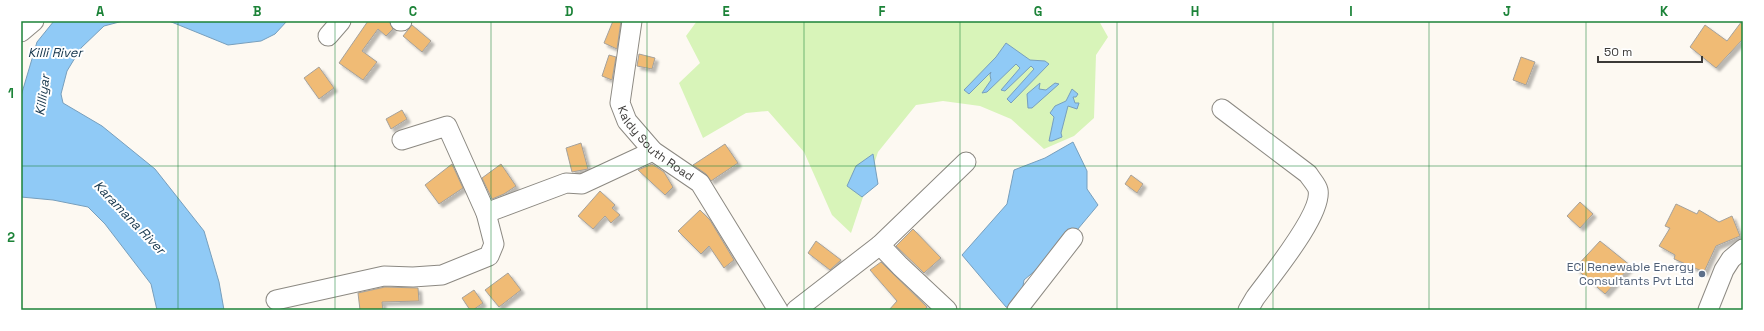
<svg xmlns="http://www.w3.org/2000/svg" width="1764" height="331" font-family="'Space Grotesk',sans-serif">
	<style>
		.green { fill: #d8f4b9 }
		.water { fill: #90caf6; stroke: #779fbd }
		.building { fill: #f0bb74; stroke: #a5a19b; filter: url(#shadow) }
		.lines { fill: none; stroke-linecap: round; stroke-linejoin: round }
		.minor-casing { stroke: #8c8982; stroke-width: 21 }
		.minor { stroke: #fff; stroke-width: 19 }
		.grid { fill: none; stroke: #1c8338; stroke-width: 1; stroke-opacity: 0.55 }
		.service-dot { fill: #5c6f8a; stroke: #fff; stroke-width: 1.5 }
		.labels { text-anchor: middle; stroke-width: 4; stroke-linejoin: round; paint-order: stroke }
		.street-label { font-size: 12px; fill: #3c3a38; stroke: #fff }
		.service-label { font-size: 12px; fill: #4e5e75; stroke: #fff; text-anchor: end }
		.water-label { font-size: 13px; font-style: italic; fill: #17374d; stroke: #fff }
		.neatline { fill: none; stroke: #1c8338; stroke-width: 1.5 }
		.grid-label { font-size: 13px; text-anchor: middle; font-weight: bold; fill: #1c8338 }
	</style>
	<defs>
		<filter id="shadow"><feDropShadow dx="3.5" dy="3.5" stdDeviation="1" flood-color="#0004"/></filter>
	</defs>
	<rect width="100%" height="100%" fill="#fdf9f2"/>
	<polygon class="green" points="697,21 1099,21 1108,37 1096,55 1094,118 1074,136 1044,149 1011,119 980,106 943,101 916,105 878,152 851,233 832,215 804,152 768,111 746,113 703,138 679,83 700,63 686,36"/>
	<g class="water">
		<polygon points="54,21 123,21 104,26 81,48 67,71 61,94 63,103 102,126 155,169 204,231 219,282 224,310 157,310 151,284 105,224 88,207 53,200 21,197 21,96 37,42"/>
		<polygon points="169,21 287,21 275,34 261,41 228,45"/>
		<polygon points="1006,43 1030,60 1045,61 1049,64 1011,103 1007,99 1034,69 1031,66 1005,91 1001,90 1020,68 1016,64 987,92 982,93 991,80 990,75 991,72 969,94 964,90 996,57"/>
		<polygon points="1040,83 1039,89 1046,90 1055,83 1059,84 1032,108 1028,108 1027,94"/>
		<polygon points="1072,89 1078,94 1076,97 1073,97 1075,103 1079,103 1077,109 1068,106 1061,133 1062,137 1052,141 1049,141 1054,117 1050,113 1055,106 1066,101"/>
		<polygon points="1073,142 1087,171 1087,189 1098,205 1062,248 1024,280 1019,310 1006,307 962,255 1007,204 1014,170 1045,158"/>
		<polygon points="873,154 878,184 862,197 847,186 856,166"/>
	</g>
	<g class="building">
		<polygon points="368,21 389,21 393,29 386,36 378,29 362,51 377,62 363,80 339,63"/>
		<polygon points="613,21 621,21 617,49 604,43"/>
		<polygon points="1742,21 1743,39 1716,68 1690,47 1705,25 1727,41"/>
		<polygon points="412,25 431,41 422,52 403,36"/>
		<polygon points="639,54 655,58 652,69 637,66"/>
		<polygon points="609,55 616,57 612,80 602,76"/>
		<polygon points="1521,57 1535,62 1526,85 1513,80"/>
		<polygon points="319,67 334,88 319,99 304,78"/>
		<polygon points="402,110 407,119 391,129 386,119"/>
		<polygon points="581,143 588,169 572,172 566,148"/>
		<polygon points="725,144 738,163 711,181 706,174 693,165"/>
		<polygon points="452,164 463,188 439,204 425,185"/>
		<polygon points="501,164 516,186 504,194 492,199 482,178"/>
		<polygon points="652,164 664,172 673,187 665,195 638,170"/>
		<polygon points="1131,175 1143,184 1137,193 1125,184"/>
		<polygon points="600,191 615,205 612,208 620,215 611,223 605,216 593,229 578,216"/>
		<polygon points="1580,202 1593,214 1580,228 1567,216"/>
		<polygon points="1676,204 1697,214 1699,210 1719,222 1732,216 1740,236 1716,246 1704,272 1674,259 1675,255 1659,246 1670,228 1665,226"/>
		<polygon points="700,210 710,220 734,260 724,268 709,246 701,254 678,231"/>
		<polygon points="913,229 941,258 924,273 896,246"/>
		<polygon points="816,241 841,260 830,270 808,253"/>
		<polygon points="1600,241 1631,266 1605,294 1575,268"/>
		<polygon points="881,262 927,307 924,310 889,310 897,301 870,270"/>
		<polygon points="508,273 521,290 499,307 485,290"/>
		<polygon points="385,287 418,288 419,301 382,302 383,310 360,310 358,293"/>
		<polygon points="474,290 483,303 473,310 470,310 462,298"/>
	</g>
	<g class="lines">
		<defs>
			<g id="minor">
				<polyline points="400,21 402,21"/>
				<path id="s1" d="M 632,21 L 620,103 L 627,121 L 653,151 L 700,183 L 778,310"/>
				<polyline points="21,32 34,21"/>
				<polyline points="328,36 341,21"/>
				<path d="M 1222,109 L 1308,174 C 1311,179 1317,185 1318,190 C 1323,214 1270,277 1255,298 L 1248,310"/>
				<polyline points="402,140 447,126 486,213 566,183 582,184 653,151"/>
				<polyline points="880,245 900,266 947,310"/>
				<polyline points="276,300 384,276 413,277 442,275 489,256 494,244 486,213"/>
				<polyline points="796,310 880,245 966,162"/>
				<polyline points="1017,310 1073,238"/>
				<polyline points="1708,310 1724,270 1731,259 1743,249"/>
			</g>
		</defs>
		<use href="#minor" class="minor-casing"/>
		<use href="#minor" class="minor"/>
	</g>
	<path class="grid" d="M 178,21 L 178,310M 335,21 L 335,310M 491,21 L 491,310M 647,21 L 647,310M 804,21 L 804,310M 960,21 L 960,310M 1117,21 L 1117,310M 1273,21 L 1273,310M 1429,21 L 1429,310M 1586,21 L 1586,310M 21,166 L 1743,166"/>
	<circle class="service-dot" cx="1702" cy="274" r="4"/>
	<g class="labels">
		<g class="street-label">
			<text dy="4" stroke="none"><textPath href="#s1" startOffset="138">Kaldy South Road</textPath></text>
		</g>
		<g class="service-label">
			<text x="1694" y="271">ECI Renewable Energy<tspan x="1694" dy="14">Consultants Pvt Ltd</tspan></text>
		</g>
		<g class="water-label">
			<text x="55" y="57">Killi River</text>
			<text transform="translate(42 95) rotate(-82)" y="5">Killiyar</text>
			<text transform="translate(130 217) rotate(46)" y="5">Karamana River</text>
		</g>
	</g>
	<rect width="1764" height="331" fill="none" stroke="#ffffff" stroke-width="44"/>
	<path d="M1598 56v6h104v-6" fill="none" stroke="#3c3a38" stroke-width="2"/>
	<text x="1604" y="56" font-size="12" fill="#3c3a38" stroke="#ffffff" stroke-width="3" paint-order="stroke">50 m</text>
	<rect x="22" y="22" width="1720" height="287" class="neatline"/>
	<g class="grid-label">
		<text x="100" y="16">A</text>
		<text x="257" y="16">B</text>
		<text x="413" y="16">C</text>
		<text x="569" y="16">D</text>
		<text x="726" y="16">E</text>
		<text x="882" y="16">F</text>
		<text x="1038" y="16">G</text>
		<text x="1195" y="16">H</text>
		<text x="1351" y="16">I</text>
		<text x="1507" y="16">J</text>
		<text x="1664" y="16">K</text>
		<text x="11" y="98">1</text>
		<text x="11" y="242">2</text>
	</g>
</svg>
